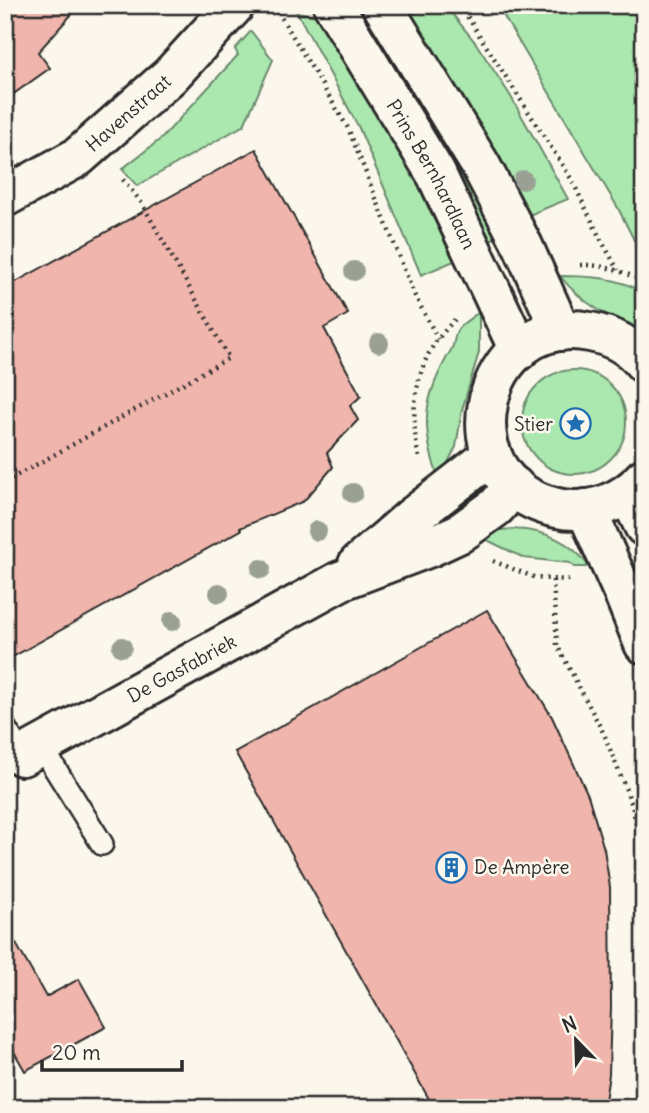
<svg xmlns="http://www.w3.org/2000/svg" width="649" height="1113" viewBox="0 0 649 1113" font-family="Delius,sans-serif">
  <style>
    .green { fill: #abe8af; stroke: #6b8a6d; stroke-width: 2 }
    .building { fill: #f0b6ad; stroke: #2b2b2b; stroke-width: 2 }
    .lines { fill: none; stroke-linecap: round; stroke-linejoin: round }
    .service-casing { stroke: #2b2b2b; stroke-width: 26 }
    .minor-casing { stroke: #2b2b2b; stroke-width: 44 }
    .secondary-casing { stroke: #2b2b2b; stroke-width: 44 }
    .path { stroke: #2b2b2b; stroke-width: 4.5; stroke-dasharray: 2 5; stroke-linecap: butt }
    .service { stroke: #fbf7ec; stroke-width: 21 }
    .minor { stroke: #fbf7ec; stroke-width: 38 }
    .secondary { stroke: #fbf7ec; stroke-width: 38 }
    .tree { fill: #9aa194 }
    .labels { text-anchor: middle; stroke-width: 5; stroke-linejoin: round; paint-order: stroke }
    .street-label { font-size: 19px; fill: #2b2b2b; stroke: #fbf7ec }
    .poi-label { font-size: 19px; fill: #2b2b2b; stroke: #fbf7ec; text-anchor: end }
  </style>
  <rect width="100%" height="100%" fill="#fbf7ec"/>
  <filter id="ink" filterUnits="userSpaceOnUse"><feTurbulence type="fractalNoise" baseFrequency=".0143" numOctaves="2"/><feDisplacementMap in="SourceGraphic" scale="14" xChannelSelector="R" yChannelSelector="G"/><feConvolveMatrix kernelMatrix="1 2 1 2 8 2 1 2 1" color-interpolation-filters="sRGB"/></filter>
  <g filter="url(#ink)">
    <!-- green -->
    <g class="green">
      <path d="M397 5H445L475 42 510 95 568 199 529 215Z"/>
      <path d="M497 5H644V254L639 250 618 208Z"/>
      <path d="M297 12 321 17 340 33 459 259 421 275 359 128Z"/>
      <path d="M251 31 273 60 244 125 137 186 122 169 162 138 238 55 235 49Z"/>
      <path d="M427 123H440L503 234 485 243Z"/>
      <path d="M560 276C589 276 619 277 644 293V332C610 318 583 305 560 276Z"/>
      <path d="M479 312V352L462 410 456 447 442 474H437C420 423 424 396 451 350 455 344 454 335 458 329 462 323 473 317 479 312Z"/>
      <circle cx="574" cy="422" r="52"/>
      <path d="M514 529C544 530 570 541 588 565L586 567H574L570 563 524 558 485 539V536L500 530Z"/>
    </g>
    <!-- building -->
    <g class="building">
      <path d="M5 5H80L38 52 50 68 5 100Z"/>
      <path d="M256 149 348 314 324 328 361 396 350 406 358 420 327 453 333 467 304 501 240 528 241 530 5 661V288Z"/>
      <path d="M487 610 552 717 588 795 604 849 610 887 611 1007 609 1074 604 1108H434L235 752Z"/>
      <path d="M5 924 46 997 79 979 106 1027 25 1071 5 1036Z"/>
    </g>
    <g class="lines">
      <defs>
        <g id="service">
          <path d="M5 728 22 756"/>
          <path d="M41 746 102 844"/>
        </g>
        <g id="minor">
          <path id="s1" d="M5 197 78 157 170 76 235 5"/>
          <path d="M358 564 411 518 492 455"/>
          <path id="s2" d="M22 756 340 581 430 547 460 533 496 507 514 486"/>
        </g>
        <g id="secondary">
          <path id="s3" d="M333 5 436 174 519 350"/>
          <path d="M382 5 481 166 523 246 561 331"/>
          <path d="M644 363C630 345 611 336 590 332 481 310 439 481 557 508 588 515 623 503 644 478"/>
          <path d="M628 493 644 526"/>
          <path d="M586 509 626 599 644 644"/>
        </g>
      </defs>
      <!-- service casing -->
      <use href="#service" class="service-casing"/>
      <!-- minor casing -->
      <use href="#minor" class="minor-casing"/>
      <!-- secondary casing -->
      <use href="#secondary" class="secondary-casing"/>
      <!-- path -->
      <g class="path">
        <path d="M460 5 572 180 599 236 618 270"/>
        <path d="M278 12 348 128 415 296 438 339"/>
        <path d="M580 265C603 264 623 272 644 281"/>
        <path d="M419 457C411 425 413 387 427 357 434 342 446 329 457 317"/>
        <path d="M5 482 229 358 141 202 120 176"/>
        <path d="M493 561 536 578 569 580"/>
        <path d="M553 580 557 645 604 734 632 805 644 863"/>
      </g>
      <!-- service -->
      <use href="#service" class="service"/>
      <!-- minor -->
      <use href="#minor" class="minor"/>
      <!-- secondary -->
      <use href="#secondary" class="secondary"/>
    </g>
    <!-- trees -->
    <g class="tree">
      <circle cx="523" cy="180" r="10"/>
      <circle cx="354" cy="271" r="10"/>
      <circle cx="379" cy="343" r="10"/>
      <circle cx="353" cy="493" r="10"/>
      <circle cx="317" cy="531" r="10"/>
      <circle cx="261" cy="569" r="10"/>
      <circle cx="219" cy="593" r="10"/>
      <circle cx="172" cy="621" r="10"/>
      <circle cx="122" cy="647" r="10"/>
    </g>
  </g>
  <!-- icons -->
  <defs>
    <symbol id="sight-ring" viewBox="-11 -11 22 22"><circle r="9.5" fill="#fbf7ec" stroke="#1f6fb2" stroke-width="1.5"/><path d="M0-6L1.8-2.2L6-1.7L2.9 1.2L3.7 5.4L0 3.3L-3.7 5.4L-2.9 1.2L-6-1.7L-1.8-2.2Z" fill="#1f6fb2"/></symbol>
    <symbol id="building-ring" viewBox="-11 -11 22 22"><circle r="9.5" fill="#fbf7ec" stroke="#1f6fb2" stroke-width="1.5"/><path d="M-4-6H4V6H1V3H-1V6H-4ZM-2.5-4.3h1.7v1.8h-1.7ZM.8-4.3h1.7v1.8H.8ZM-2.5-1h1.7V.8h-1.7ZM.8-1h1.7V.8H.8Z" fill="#1f6fb2"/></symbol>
  </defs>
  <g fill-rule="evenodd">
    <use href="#sight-ring" x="558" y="406" width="35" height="35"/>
    <use href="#building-ring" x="434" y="850" width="35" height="35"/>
  </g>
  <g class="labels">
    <!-- street labels -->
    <g class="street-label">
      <text dy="7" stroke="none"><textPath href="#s1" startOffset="150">Havenstraat</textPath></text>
      <text dy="7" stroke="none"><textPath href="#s3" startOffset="196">Prins Bernhardlaan</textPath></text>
      <text dy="7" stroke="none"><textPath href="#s2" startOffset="182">De Gasfabriek</textPath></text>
    </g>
    <!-- poi labels -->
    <g class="poi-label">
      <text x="553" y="431">Stier</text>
      <text x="474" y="874" text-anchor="start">De Ampère</text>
    </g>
  </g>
  <!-- margin -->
  <rect width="649" height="1113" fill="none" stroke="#fbf7ec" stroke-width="28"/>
  <rect x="14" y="14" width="621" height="1085" fill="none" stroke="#2b2b2b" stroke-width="2.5" filter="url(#ink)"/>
  <!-- north arrow -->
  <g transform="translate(576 1040) rotate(337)" stroke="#fbf7ec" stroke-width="5" paint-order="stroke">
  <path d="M0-5L12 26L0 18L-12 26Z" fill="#2b2b2b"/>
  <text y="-10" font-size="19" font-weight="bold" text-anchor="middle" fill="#2b2b2b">N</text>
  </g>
  <!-- scale -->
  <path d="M42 1060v10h140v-10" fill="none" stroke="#2b2b2b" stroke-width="3.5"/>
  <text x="52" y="1060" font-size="21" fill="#2b2b2b" stroke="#fbf7ec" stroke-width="5" paint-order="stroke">20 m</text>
</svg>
